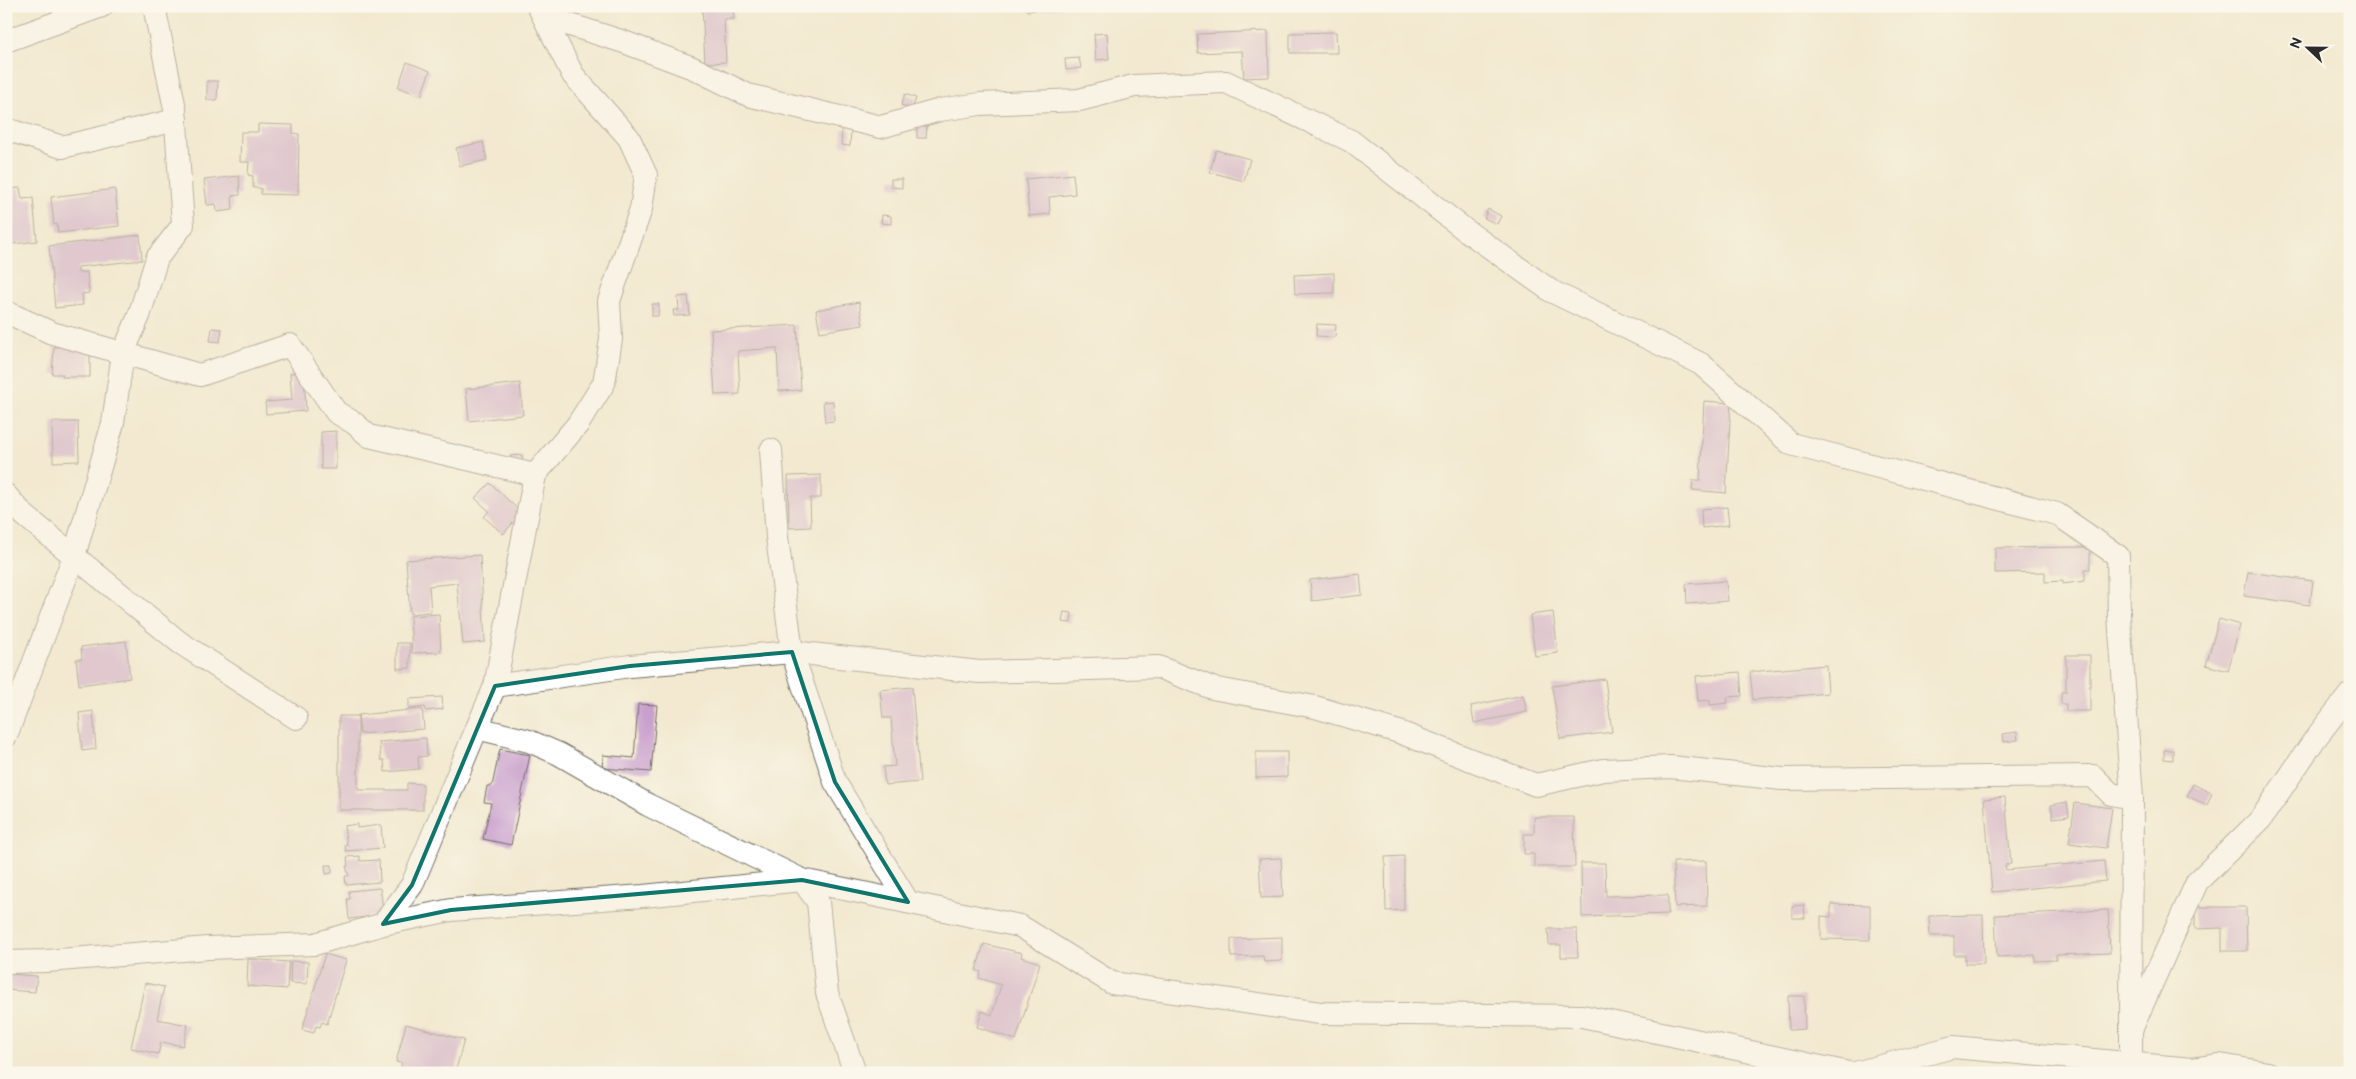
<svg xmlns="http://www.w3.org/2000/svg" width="2356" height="1079" viewBox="0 0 2356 1079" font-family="'Balsamiq Sans',sans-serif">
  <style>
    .building { fill: #c9a0cd }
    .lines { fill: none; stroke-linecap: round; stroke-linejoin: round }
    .minor-casing { stroke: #716e65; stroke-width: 24 }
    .minor { stroke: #fff; stroke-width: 22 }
    .marked { fill: none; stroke: #0f766e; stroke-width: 4; stroke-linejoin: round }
  </style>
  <rect width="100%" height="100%" fill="#fbf7ec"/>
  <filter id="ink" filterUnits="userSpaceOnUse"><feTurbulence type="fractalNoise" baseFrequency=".02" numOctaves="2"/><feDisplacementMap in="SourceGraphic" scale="10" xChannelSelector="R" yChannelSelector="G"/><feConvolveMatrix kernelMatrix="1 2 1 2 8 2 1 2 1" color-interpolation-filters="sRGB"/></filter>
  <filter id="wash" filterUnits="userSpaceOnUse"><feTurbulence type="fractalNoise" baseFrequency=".0096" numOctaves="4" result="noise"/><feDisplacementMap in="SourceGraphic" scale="20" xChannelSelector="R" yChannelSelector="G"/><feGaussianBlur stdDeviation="1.12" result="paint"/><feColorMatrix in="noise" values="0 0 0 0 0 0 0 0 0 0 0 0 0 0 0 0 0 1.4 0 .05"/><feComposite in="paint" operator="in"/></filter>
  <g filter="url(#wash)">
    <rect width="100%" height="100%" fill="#f2e9d0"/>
    <g id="blocks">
      <!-- building -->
      <g class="building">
        <path d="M702 6H733L734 19H724L726 62 705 63Z"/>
        <path d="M1027 6H1062V8L1027 11Z"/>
        <path d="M1268 31 1269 77 1244 78 1242 51 1198 53 1197 34Z"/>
        <path d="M1336 32 1337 53H1290V33Z"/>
        <path d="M1107 33 1109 59 1096 60 1094 34Z"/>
        <path d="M1079 58 1081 68 1066 70 1065 59Z"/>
        <path d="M407 62 430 71 421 96 398 87Z"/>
        <path d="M207 81H218L217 100H207Z"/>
        <path d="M905 94 916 98 912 109 901 105Z"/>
        <path d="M258 124 293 125V133L299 134 298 195 261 194V188H253V176L248 175 249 162H240L241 132H258Z"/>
        <path d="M917 124 927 125 926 138H917Z"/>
        <path d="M842 129 851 130 850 146 841 145Z"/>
        <path d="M483 142 487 160 460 166 456 148Z"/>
        <path d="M1216 150 1250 159 1244 181 1210 172Z"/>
        <path d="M1073 174 1075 194 1049 197 1050 214 1029 216 1026 179Z"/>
        <path d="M239 176 240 195 232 196 233 210 217 212 216 204 207 205 204 180Z"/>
        <path d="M891 179H902V188L891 187Z"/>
        <path d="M20 188 22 199 33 198 37 241 6 245V189Z"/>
        <path d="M115 189 119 226 58 233 57 224 54 225 51 197Z"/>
        <path d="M1488 209 1501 216 1497 224 1484 218Z"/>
        <path d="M882 215 891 216V224L881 223Z"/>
        <path d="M140 235 142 260 78 267V273L87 272 89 293 82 294 83 305 55 308 49 246Z"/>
        <path d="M1334 273V293L1295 294 1294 275Z"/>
        <path d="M688 296 690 315 674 316 673 310H679L678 297Z"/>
        <path d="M859 302 863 325 820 332 816 310Z"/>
        <path d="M652 304H659L658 316H652Z"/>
        <path d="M1317 324 1336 325 1335 337 1316 336Z"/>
        <path d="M797 325 801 390 779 391 777 348 738 351 740 394 715 395 711 330Z"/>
        <path d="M212 328 222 329 220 342 210 341Z"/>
        <path d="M90 346V377H62L63 374H52L54 347Z"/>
        <path d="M304 372 306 411 266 414 265 402 292 400 290 373Z"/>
        <path d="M520 383 523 415 469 421 466 389Z"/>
        <path d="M833 401 834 421 825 422 823 402Z"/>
        <path d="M1704 401 1731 403 1726 493 1692 490 1693 480H1700Z"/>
        <path d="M52 422H78L79 461 53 462Z"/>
        <path d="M336 431V469H321V432Z"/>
        <path d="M522 455 523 462 510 463V456Z"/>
        <path d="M821 475V498H810L811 527 789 528 788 476Z"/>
        <path d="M490 483 522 513 503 534 484 517 489 511 475 498Z"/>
        <path d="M1727 507 1729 525 1702 528 1701 509Z"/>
        <path d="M2090 547V569H2085V581L2063 584V581L2045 582V572L1995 573V548Z"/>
        <path d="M480 555 485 642 463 644 457 583 429 586 431 612 410 614 406 560Z"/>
        <path d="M2248 572 2313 581 2310 605 2244 596Z"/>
        <path d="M1360 574 1362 595 1312 601 1310 580Z"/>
        <path d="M1726 581 1728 601 1687 604 1686 584Z"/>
        <path d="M1064 612 1072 613 1071 623 1062 622Z"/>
        <path d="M1553 612 1558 653 1535 656 1530 615Z"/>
        <path d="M439 614 441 652 412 653 410 616Z"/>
        <path d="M2219 619 2240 625 2228 671 2206 665Z"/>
        <path d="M126 641 130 678 79 685 76 659H82L81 647Z"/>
        <path d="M397 643H410V668L397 669Z"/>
        <path d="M2066 655H2090V711H2066V704H2061V692H2066Z"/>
        <path d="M1826 665 1828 693 1753 700 1750 672Z"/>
        <path d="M1740 672 1742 696 1727 697 1728 703 1710 705V700L1698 701 1696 676Z"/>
        <path d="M1605 679 1612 732 1560 739 1552 686Z"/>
        <path d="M912 687 920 782 885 785 883 767 895 766 891 718H883L880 690Z"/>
        <path d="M1523 695 1527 712 1474 723 1471 706Z"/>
        <path d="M442 697 443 709 426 711 425 707 409 709V699Z"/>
        <path d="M638 704 657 705 651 772 602 768 603 755 634 758Z"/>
        <path d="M422 709 424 729 360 734 358 715Z"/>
        <path d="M93 711 96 749 82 751 79 713Z"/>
        <path d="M339 716H358V790H407V783L423 784V810H339Z"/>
        <path d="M2017 732 2018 740 2004 742 2003 734Z"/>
        <path d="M426 738 427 756 418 757 419 769 385 772 384 760H381L379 742Z"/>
        <path d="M500 749 530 755 511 845 483 839 491 803 484 802 487 786H492Z"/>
        <path d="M2164 750H2173V760L2164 759Z"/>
        <path d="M1256 752H1287V777L1256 778Z"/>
        <path d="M2193 784 2212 793 2207 805 2187 796Z"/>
        <path d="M2005 797 2011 864 2005 865 2006 870 2104 861 2106 881 1992 892 1984 799Z"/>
        <path d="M2067 802 2069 816 2053 818 2051 805Z"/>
        <path d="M2075 803 2112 808 2106 848 2069 843Z"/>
        <path d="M1534 817H1574L1575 867H1534V854H1524V834H1534Z"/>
        <path d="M357 824V828L381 825 383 848 346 851 345 845H347L344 826Z"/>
        <path d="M360 856V861L379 860 380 882 346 885 345 876H349L346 866H348L347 857Z"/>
        <path d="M1404 856V910L1386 911 1385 857Z"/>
        <path d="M1281 858 1283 897 1261 898 1259 859Z"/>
        <path d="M1706 861 1707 906 1675 907 1673 862Z"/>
        <path d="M1581 863H1605L1606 896 1668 895V914L1582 917Z"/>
        <path d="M325 865H332V873L326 874Z"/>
        <path d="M380 888 384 915 349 919 347 899H350L349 891Z"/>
        <path d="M1831 904 1870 905V940L1821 939V916L1831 917Z"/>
        <path d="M1804 905 1805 918H1792V906Z"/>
        <path d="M2195 907H2246L2247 951H2222V928L2195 929Z"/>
        <path d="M2108 910 2110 953 2056 955V960L2035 961V955L1997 957 1995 915Z"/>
        <path d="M1983 915 1984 964H1965V955H1954V936H1930L1929 916Z"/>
        <path d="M1548 929H1577L1578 957H1561V945H1549Z"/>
        <path d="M1282 937V961L1264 962 1263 956 1231 957V939Z"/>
        <path d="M984 944 1022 953 1021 957 1040 963 1016 1040 977 1027 982 1011 992 1015 1001 985 979 978 981 972 976 970Z"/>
        <path d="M325 954 346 960 327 1024 322 1022 320 1027 316 1026 314 1033 302 1030Z"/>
        <path d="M248 959 289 962 287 989 247 986Z"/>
        <path d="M291 961 308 962 307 984 290 983Z"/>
        <path d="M6 974 37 976 35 992 6 990Z"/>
        <path d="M145 983 164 987 157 1019 188 1025 183 1046 161 1042 158 1054 131 1048Z"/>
        <path d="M1788 996H1804L1805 1029 1789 1030Z"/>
        <path d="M406 1024 464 1040 455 1073H399L402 1063 396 1062Z"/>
      </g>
    </g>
  </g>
  <g filter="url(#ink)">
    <use href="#blocks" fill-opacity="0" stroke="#716e65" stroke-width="1"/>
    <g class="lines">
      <defs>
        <g id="minor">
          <path d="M538 6 567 24 624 42 693 68 748 95 881 127 940 110 980 104 1079 100 1134 86 1226 82 1351 141 1464 229 1551 291 1701 364 1791 444 2057 514 2118 556 2119 616 2132 798 2131 1030"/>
          <path d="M6 41 102 6"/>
          <path d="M6 129 62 147 176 120"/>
          <path d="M6 312 52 333 200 375 290 345 336 412 354 423 369 436 535 475 495 686 477 728 529 741 559 754 648 805 802 880 1020 926 1112 983 1320 1013 1582 1016 1849 1073"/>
          <path d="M771 450 777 537 792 652 835 782 908 902"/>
          <path d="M535 475 578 424 604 383 611 339 609 301 641 209 646 175 629 138 573 75 539 8"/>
          <path d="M6 495 24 515 179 642 296 718"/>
          <path d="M495 686 630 666 792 652 980 672 1158 667 1212 688 1315 707 1399 732 1536 785 1603 770 1671 767 1782 779 2093 776 2111 794 2132 798"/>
          <path d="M6 736 74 556 113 423 123 353 139 316 157 258 183 225 175 109 154 6"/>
          <path d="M383 924 451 910 643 896 802 880 818 902 827 993 855 1073"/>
          <path d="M6 962 47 961 208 948 315 944 383 924 412 885 477 728"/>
          <path d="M1855 1073 1953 1047 2192 1069 2220 1065 2268 1073"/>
          <path d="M2127 1073 2131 1062V1030L2197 882 2260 820 2315 739 2350 694"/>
        </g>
      </defs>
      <!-- minor casing -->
      <use href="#minor" class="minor-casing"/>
      <!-- minor -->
      <use href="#minor" class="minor"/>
    </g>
  </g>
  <!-- marked area -->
  <path d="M0 0H2356V1079H0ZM792 652 835 782 908 902 802 880 451 910 383 924 412 885 495 686 630 666Z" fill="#f2e9d0" fill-opacity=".55" fill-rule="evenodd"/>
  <path class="marked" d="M792 652 835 782 908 902 802 880 451 910 383 924 412 885 495 686 630 666Z"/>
  <!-- margin -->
  <rect width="2356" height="1079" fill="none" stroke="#fbf7ec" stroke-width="25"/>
  <!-- north arrow -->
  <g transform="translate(2308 48) rotate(292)" stroke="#fbf7ec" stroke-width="4" paint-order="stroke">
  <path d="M0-4L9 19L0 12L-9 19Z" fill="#2b2b2b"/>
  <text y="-8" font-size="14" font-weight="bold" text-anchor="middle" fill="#2b2b2b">N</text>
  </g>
</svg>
